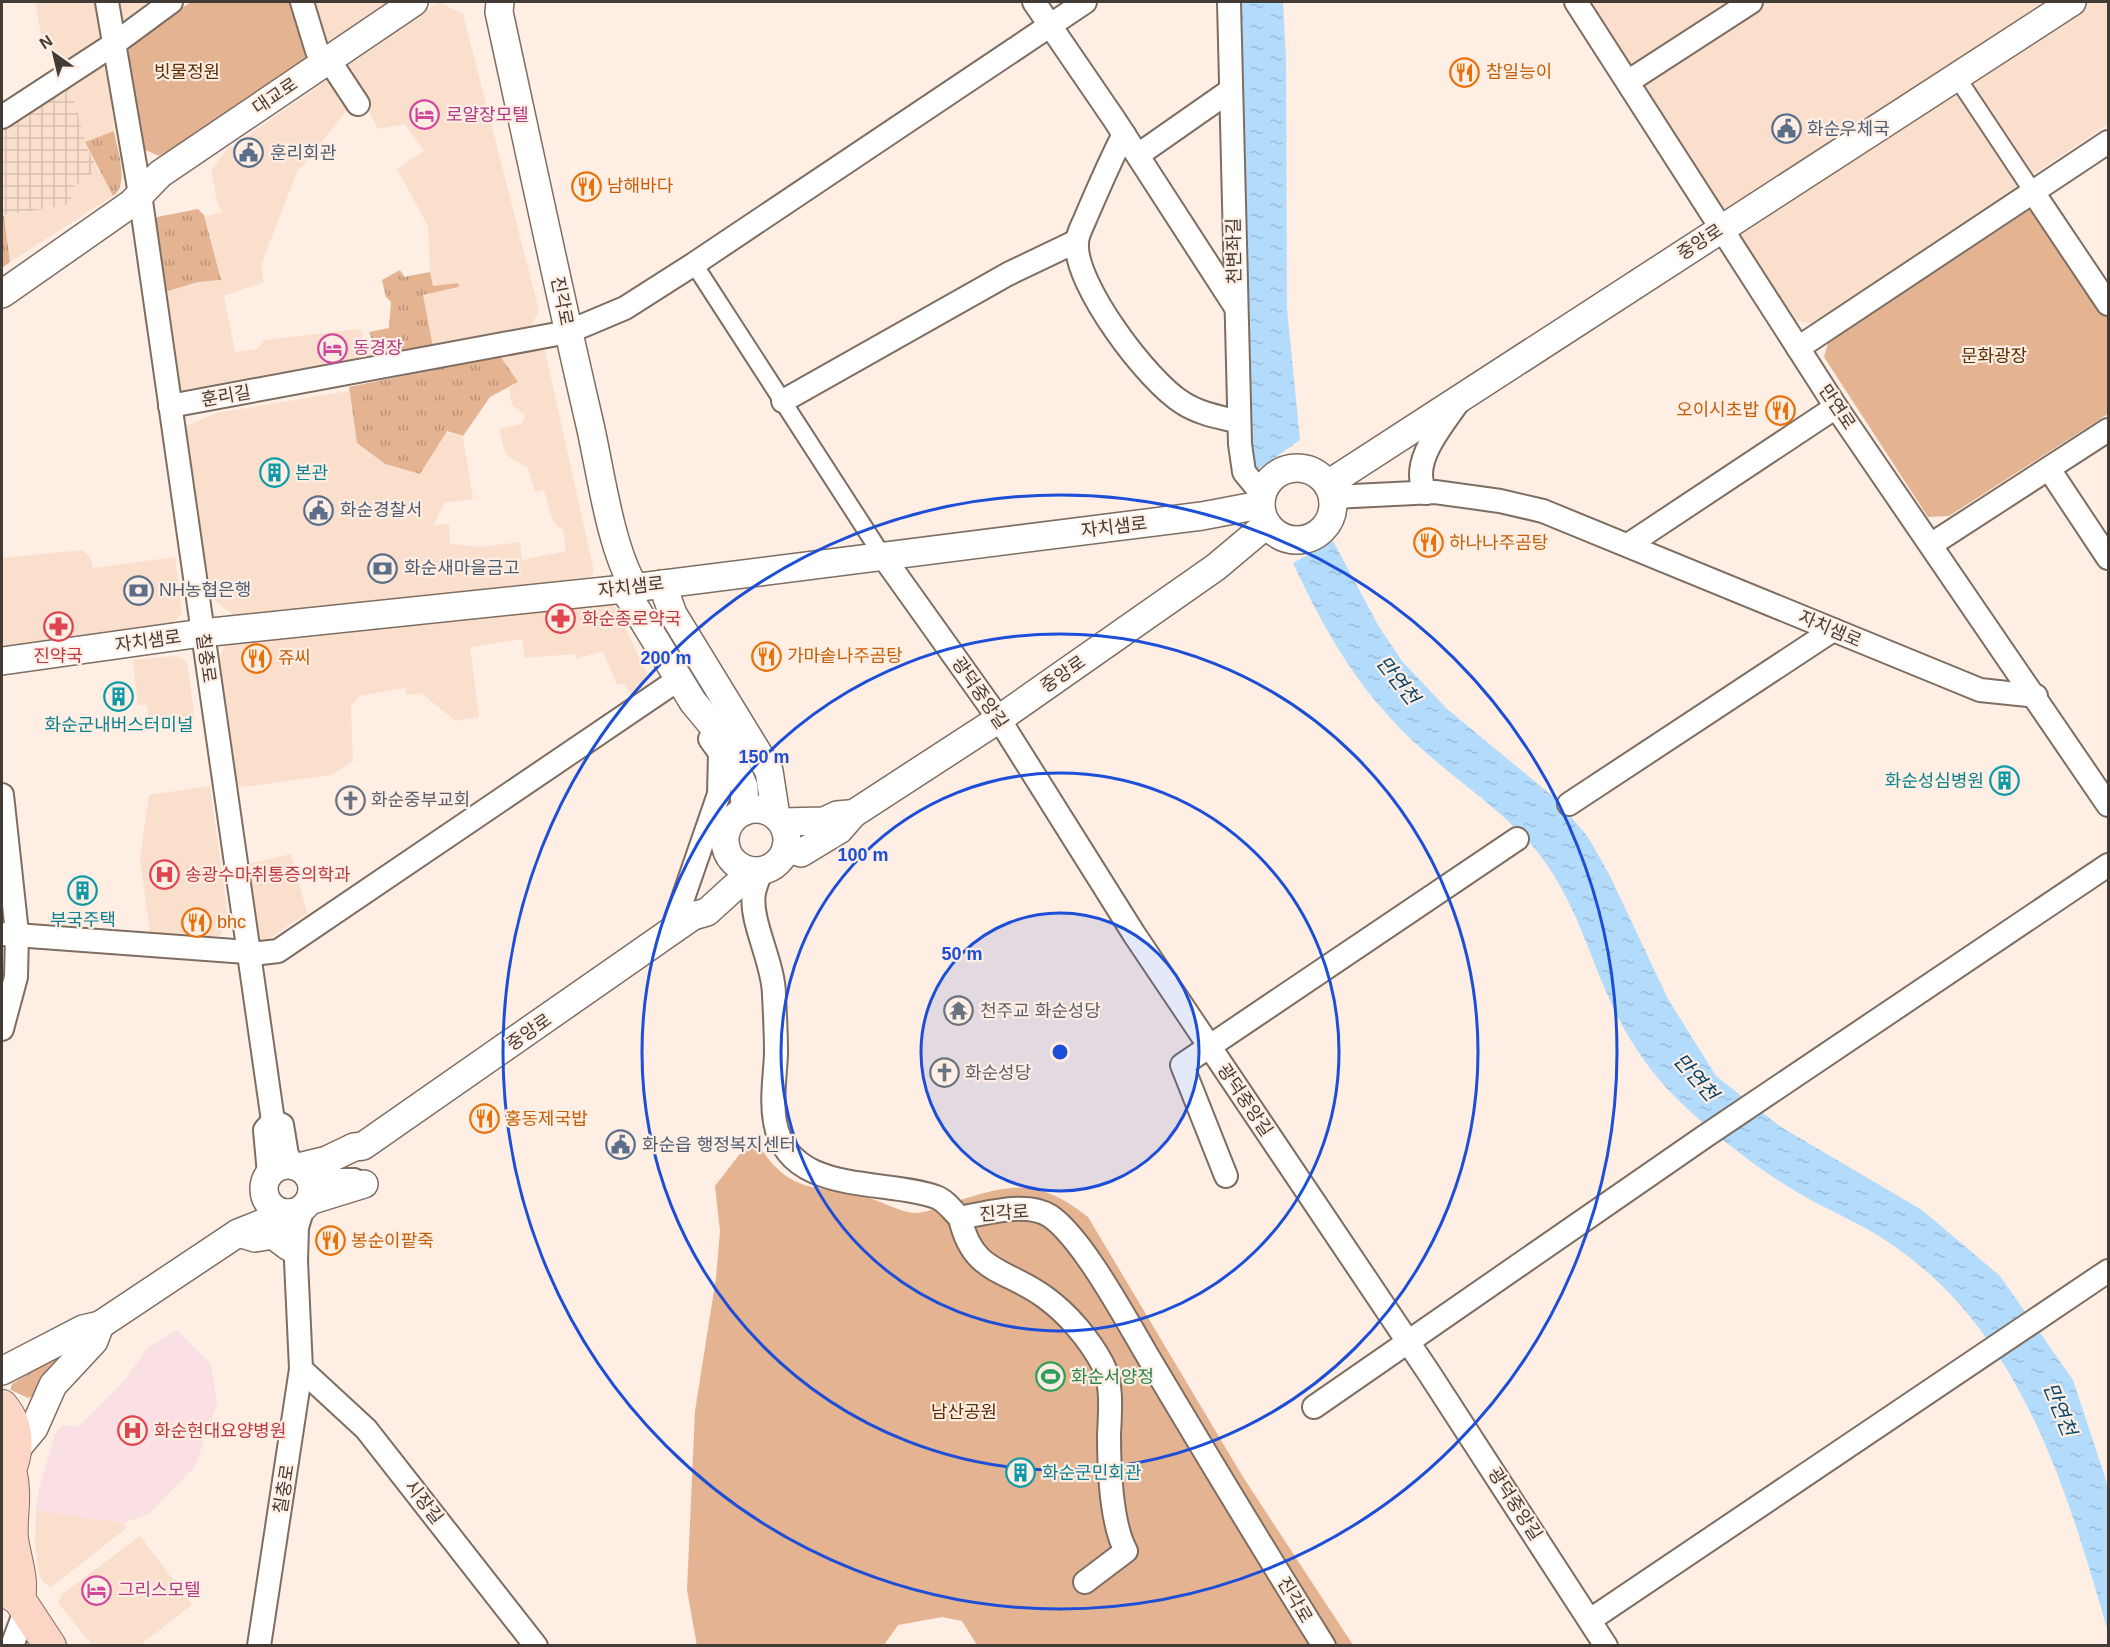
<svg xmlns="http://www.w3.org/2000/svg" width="2110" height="1647" viewBox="0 0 2110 1647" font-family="Helvetica,'Noto Sans KR',sans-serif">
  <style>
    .built { fill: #fadfcd }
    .industrial { fill: url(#industrial-grid) }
    .medical { fill: #fae0e5 }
    .grass { fill: url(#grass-tufts) }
    .green { fill: #e4b392 }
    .water { fill: url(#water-ripples) }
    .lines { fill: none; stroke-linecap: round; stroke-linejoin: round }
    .pedestrian-casing { stroke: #7e6d61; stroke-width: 20 }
    .minor-casing { stroke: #7e6d61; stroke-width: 26 }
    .tertiary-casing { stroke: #7e6d61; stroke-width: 30 }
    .secondary-casing { stroke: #7e6d61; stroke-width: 34 }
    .pedestrian { stroke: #fff; stroke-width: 16 }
    .minor { stroke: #fff; stroke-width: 22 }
    .tertiary { stroke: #fff; stroke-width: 27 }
    .secondary { stroke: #fbd6c4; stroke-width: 32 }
    .ring { fill: none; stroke: #1d4ed8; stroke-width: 3 }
    .labels { text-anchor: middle; stroke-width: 4.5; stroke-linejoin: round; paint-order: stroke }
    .park-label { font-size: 18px; fill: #5d2e01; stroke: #feeee3 }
    .food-label { font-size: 18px; fill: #c56008; stroke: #feeee3; text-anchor: start }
    .street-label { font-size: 18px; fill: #433b36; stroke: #feeee3 }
    .hotel-label { font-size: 18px; fill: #b23c85; stroke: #feeee3; text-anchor: start }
    .service-label { font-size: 18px; fill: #4e5e75; stroke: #feeee3; text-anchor: start }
    .culture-label { font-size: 18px; fill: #0d838f; stroke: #feeee3; text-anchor: start }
    .health-label { font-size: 18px; fill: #be3a42; stroke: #feeee3; text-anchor: start }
    .worship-label { font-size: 18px; fill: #5b616d; stroke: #feeee3; text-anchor: start }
    .leisure-label { font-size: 18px; fill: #27864d; stroke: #feeee3; text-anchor: start }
    .water-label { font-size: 20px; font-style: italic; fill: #07446a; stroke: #feeee3 }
    .centre { fill: #1d4ed8; stroke: #feeee3; stroke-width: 3 }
    .ring-label { font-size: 18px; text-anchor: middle; font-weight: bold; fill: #1d4ed8; stroke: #feeee3; stroke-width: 4.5; stroke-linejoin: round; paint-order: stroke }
  </style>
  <defs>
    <pattern id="industrial-grid" width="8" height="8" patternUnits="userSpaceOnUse" patternTransform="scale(1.5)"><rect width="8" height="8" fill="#fadfcd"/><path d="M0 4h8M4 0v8" fill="none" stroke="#d8c0b1"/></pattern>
    <pattern id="grass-tufts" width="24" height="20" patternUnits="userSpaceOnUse" patternTransform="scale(1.5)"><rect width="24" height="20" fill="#e4b392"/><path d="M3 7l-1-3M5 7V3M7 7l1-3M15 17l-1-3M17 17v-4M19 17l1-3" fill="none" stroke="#ba9378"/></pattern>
    <pattern id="water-ripples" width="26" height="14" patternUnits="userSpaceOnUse" patternTransform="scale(1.5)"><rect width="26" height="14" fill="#b3dbfc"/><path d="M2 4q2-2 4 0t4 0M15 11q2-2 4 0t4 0" fill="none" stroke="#9bbdd9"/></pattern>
  </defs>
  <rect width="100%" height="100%" fill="#feeee3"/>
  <!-- built -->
  <g class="built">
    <path d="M46 2H95L104 35 96 48 63 70 42 37 35 4Z"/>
    <path d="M117 2H145L146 9 124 24 120 21Z"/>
    <path d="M309 2H391L331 44 318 39Z"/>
    <path d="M438 2 463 14 539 311 530 328 433 347 422 295 459 288 458 283 433 286 430 271 428 226 397 169 424 151 405 124 378 129 363 101 349 108 297 172 261 265 264 282 224 296 235 352 258 349 264 340 360 329 373 362 180 394 158 294 198 282 221 280 205 217 222 212 215 196 216 194 211 170 226 151Z"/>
    <path d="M1588 2H2108V124L1812 324 1796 321Z"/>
    <path d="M108 62 114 131 85 142 74 99 68 89Z"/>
    <path d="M98 169 113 196 10 262 4 216 73 204 69 190Z"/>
    <path d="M544 347 594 572 589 577 235 617 213 599 187 456 184 427 217 413 349 391 357 443 385 464 420 474 446 432 463 437 473 499 444 503 434 525 449 524 450 544 480 547 520 542 522 560 566 551 563 530 553 522 544 490 535 492 528 468 509 457 505 452 499 429 521 424 525 416 512 405 509 388 518 382 500 356Z"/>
    <path d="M83 550 90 557 93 568 175 557 182 613 170 626 8 648 2 643V558Z"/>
    <path d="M606 602 616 608 647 674 645 680 630 693 623 683 617 685 603 651 576 659 575 654 525 658 522 639 470 647 479 717 456 721 421 693 407 695 405 688 359 696 351 707 353 761 331 775 235 788 216 665 227 641Z"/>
    <path d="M177 656 187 662 195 720 149 726 147 705H138L133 660Z"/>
    <path d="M210 786 229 924 218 937 150 933 140 858 149 795Z"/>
    <path d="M291 854 307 913 264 942 255 937 243 865Z"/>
    <path d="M36 1510 123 1523 127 1528 51 1587 44 1583 39 1575 35 1546Z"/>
    <path d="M140 1536 192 1605 140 1645H92L58 1603 62 1594Z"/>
  </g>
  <!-- industrial -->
  <path class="industrial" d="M68 89 74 99 86 145 98 169 69 190 73 204 2 216V130Z"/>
  <!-- medical -->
  <path class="medical" d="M177 1330 211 1364 217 1403 195 1466 149 1514 123 1523 36 1510 39 1489 55 1435 62 1425 78 1427 126 1379 147 1348Z"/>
  <!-- grass -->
  <g class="grass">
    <path d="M114 131C117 149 130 185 113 196L85 142Z"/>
    <path d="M198 209 204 215 221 280 198 282 161 293 152 218Z"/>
    <path d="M2 216H4L10 262 2 268Z"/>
    <path d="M400 270 404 277 430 272 433 286 458 283 459 287 423 295 433 347 378 356 369 332 389 328 391 302 386 297 382 280Z"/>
    <path d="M500 356 518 382 490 397 463 436 447 431 420 474 385 464 357 443 349 387Z"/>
    <path d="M53 1358 57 1361 33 1396 28 1398 11 1390 12 1384Z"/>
  </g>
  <!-- green -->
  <g class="green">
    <path d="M191 2H291L307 58 173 148 159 156 143 149 126 55 134 39Z"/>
    <path d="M2020 207 2039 212 2108 318V414L1949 516 1928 517 1824 357 1832 330Z"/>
    <path d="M746 1146 762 1150C792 1195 820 1185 865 1197 879 1200 904 1214 917 1213 930 1212 944 1204 957 1201 1013 1183 1040 1179 1088 1217L1243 1477 1353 1645H977L962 1621 942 1617 898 1625 884 1645 697 1646 687 1590 695 1411 716 1278 720 1231 715 1186Z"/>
  </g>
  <!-- water -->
  <g class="water">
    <path d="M1241 2H1283L1286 58 1287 309 1300 440 1257 470 1253 452 1249 398Z"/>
    <path d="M1333 541 1378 625 1402 661 1446 708 1556 799 1588 837 1609 874 1668 999 1716 1076 1781 1127 1922 1210 2000 1276 2073 1380 2104 1474 2108 1489V1632C2067 1489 2020 1329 1888 1242 1863 1225 1835 1213 1809 1199 1761 1172 1715 1136 1676 1098 1652 1074 1631 1044 1616 1013 1591 962 1579 910 1545 862 1514 818 1463 786 1423 750 1361 695 1327 636 1293 563Z"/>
  </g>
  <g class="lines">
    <defs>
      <g id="pedestrian">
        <path d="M1956 76 2033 192"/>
        <path d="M694 264 882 555"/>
      </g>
      <g id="minor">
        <path d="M107 2 140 194 273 1121"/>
        <path d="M302 2 317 51 329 60 358 104"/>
        <path d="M1034 2 1114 119 1235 306"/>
        <path d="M1229 2 1240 444 1244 472 1262 494"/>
        <path d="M1576 2 1836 407 2108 805"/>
        <path d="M1629 81 1751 2"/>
        <path d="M2 117 114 44 171 2"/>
        <path d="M1124 134C1110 161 1098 189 1086 217 1083 225 1077 234 1077 243 1074 284 1148 382 1183 403 1200 414 1220 417 1239 422"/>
        <path d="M1138 155 1231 90"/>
        <path d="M2033 192 2108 304"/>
        <path d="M1798 348 2108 142"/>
        <path d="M783 401 1008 274 1077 241"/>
        <path d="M170 406 568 332 625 308 694 264 1085 2"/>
        <path d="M2049 469 2108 558"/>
        <path d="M1426 493C1408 463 1443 425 1459 401"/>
        <path d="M1333 497 1435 492 1500 501 1543 511 1980 690 2036 696"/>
        <path d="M1932 544 2108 430"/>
        <path d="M1628 545 1836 407"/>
        <path d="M882 555 999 719 1134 934 1429 1373 1606 1646"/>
        <path d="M2 795 17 933 16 977 2 1029"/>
        <path d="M1569 804 1833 630"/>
        <path d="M761 871C759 878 755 886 754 893 749 920 774 963 774 995 775 1014 776 1034 776 1054 775 1077 771 1099 775 1122 788 1196 884 1178 936 1197 945 1200 953 1211 960 1218 986 1213 1027 1201 1050 1216 1084 1239 1130 1327 1153 1365 1209 1459 1266 1553 1324 1646"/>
        <path d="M671 933 719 794 720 753 710 739"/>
        <path d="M2 934 261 953 278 951 679 679"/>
        <path d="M273 1121 282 1125 287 1155 294 1165"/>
        <path d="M269 1174 265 1130 273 1121"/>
        <path d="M1226 1176 1182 1065 1517 839"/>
        <path d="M326 1180H354L362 1184"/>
        <path d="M960 1218C973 1275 1006 1268 1046 1298 1068 1314 1089 1339 1102 1363 1113 1383 1110 1412 1109 1435 1109 1466 1111 1524 1126 1551L1085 1582"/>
        <path d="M301 1369 366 1429 536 1646"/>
        <path d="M1314 1407 1704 1137 2108 865"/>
        <path d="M1590 1620 2108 1271"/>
        <path d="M12 1646 25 1611"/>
        <path d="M259 1646 301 1369 296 1261 297 1227 303 1208"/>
      </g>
      <g id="tertiary">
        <path d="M500 2 499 12C529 150 558 288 590 425 601 474 610 545 634 587"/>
        <path d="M2 294 132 203 160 174 414 2"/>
        <circle cx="1297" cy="504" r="36"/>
        <path d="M1328 484 2072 2"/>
        <path d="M662 584 673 614 769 771 776 816"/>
        <path d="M624 589 693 702 723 738 744 787 745 811"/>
        <path d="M2 661 202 633 624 589 1202 516 1260 505"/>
        <circle cx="756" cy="840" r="31"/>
        <path d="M782 822 824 821 837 815 849 814"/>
        <path d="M786 848 801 853 839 830 853 814 999 719 1216 567 1266 525"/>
        <circle cx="288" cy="1189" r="24"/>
        <path d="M298 1167 327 1160 354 1147 363 1146 693 916 707 912 752 871"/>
        <path d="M309 1201 364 1184"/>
        <path d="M245 1235 255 1238 273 1235 289 1247"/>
        <path d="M2 1371 83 1329 100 1325 238 1233 288 1213"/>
        <path d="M15 1451 34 1428 53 1385 94 1341 100 1325"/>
      </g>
      <g id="secondary">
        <path d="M2 1406C21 1428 19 1460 2 1482"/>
        <path d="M10 1470C17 1497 10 1515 12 1539 15 1560 23 1578 19 1599"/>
        <path d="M2 1589 19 1599 50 1646"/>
      </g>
    </defs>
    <!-- pedestrian casing -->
    <use href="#pedestrian" class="pedestrian-casing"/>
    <!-- minor casing -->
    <use href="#minor" class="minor-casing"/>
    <!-- tertiary casing -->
    <use href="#tertiary" class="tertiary-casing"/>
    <!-- secondary casing -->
    <use href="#secondary" class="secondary-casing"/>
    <!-- pedestrian -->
    <use href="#pedestrian" class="pedestrian"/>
    <!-- minor -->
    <use href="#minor" class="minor"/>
    <!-- tertiary -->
    <use href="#tertiary" class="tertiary"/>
    <!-- secondary -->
    <use href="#secondary" class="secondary"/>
  </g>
  <!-- distance rings -->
  <circle cx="1060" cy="1052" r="139" fill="#1d4ed8" fill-opacity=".12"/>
  <g class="ring">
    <circle cx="1060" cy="1052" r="139"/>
    <circle cx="1060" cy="1052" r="279"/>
    <circle cx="1060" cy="1052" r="418"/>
    <circle cx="1060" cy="1052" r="557"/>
  </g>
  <!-- icons -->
  <defs>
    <symbol id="restaurant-ring" viewBox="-11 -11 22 22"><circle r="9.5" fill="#feeee3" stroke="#e8710a" stroke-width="1.5"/><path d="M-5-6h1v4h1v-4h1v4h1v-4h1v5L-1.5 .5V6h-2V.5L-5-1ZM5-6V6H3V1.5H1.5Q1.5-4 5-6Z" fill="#e8710a"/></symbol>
    <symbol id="hotel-ring" viewBox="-11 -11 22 22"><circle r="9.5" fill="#feeee3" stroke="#d1479c" stroke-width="1.5"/><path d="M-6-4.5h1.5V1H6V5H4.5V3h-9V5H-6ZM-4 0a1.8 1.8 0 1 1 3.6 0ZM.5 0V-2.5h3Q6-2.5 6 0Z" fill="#d1479c"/></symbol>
    <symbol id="civic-ring" viewBox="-11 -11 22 22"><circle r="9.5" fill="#feeee3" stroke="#5c6f8a" stroke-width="1.5"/><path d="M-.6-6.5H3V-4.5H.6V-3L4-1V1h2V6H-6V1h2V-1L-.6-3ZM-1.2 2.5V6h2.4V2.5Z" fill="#5c6f8a"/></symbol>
    <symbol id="building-ring" viewBox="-11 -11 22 22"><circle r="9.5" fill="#feeee3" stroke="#0f9aa8" stroke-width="1.5"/><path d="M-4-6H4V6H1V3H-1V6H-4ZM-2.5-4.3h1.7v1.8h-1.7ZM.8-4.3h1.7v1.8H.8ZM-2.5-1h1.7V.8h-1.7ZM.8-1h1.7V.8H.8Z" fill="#0f9aa8"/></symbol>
    <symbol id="bank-ring" viewBox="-11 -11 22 22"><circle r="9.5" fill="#feeee3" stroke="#5c6f8a" stroke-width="1.5"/><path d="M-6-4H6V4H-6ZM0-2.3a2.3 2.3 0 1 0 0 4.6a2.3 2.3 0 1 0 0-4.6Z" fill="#5c6f8a"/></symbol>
    <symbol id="pharmacy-ring" viewBox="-11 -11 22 22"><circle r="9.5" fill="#feeee3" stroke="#e0444e" stroke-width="1.5"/><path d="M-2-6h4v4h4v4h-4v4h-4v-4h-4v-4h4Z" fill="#e0444e"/></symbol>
    <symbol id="church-ring" viewBox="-11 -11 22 22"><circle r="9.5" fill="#feeee3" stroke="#6b7280" stroke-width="1.5"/><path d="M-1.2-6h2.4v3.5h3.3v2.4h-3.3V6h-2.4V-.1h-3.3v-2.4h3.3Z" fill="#6b7280"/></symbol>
    <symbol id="hospital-ring" viewBox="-11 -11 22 22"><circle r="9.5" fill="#feeee3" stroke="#e0444e" stroke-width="1.5"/><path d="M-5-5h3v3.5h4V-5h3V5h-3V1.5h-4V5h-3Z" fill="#e0444e"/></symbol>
    <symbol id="temple-ring" viewBox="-11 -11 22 22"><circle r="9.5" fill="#feeee3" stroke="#6b7280" stroke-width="1.5"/><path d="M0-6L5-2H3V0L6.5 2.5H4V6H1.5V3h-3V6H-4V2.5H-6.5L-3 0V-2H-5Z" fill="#6b7280"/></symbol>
    <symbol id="stadium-ring" viewBox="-11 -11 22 22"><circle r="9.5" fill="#feeee3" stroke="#2e9e5b" stroke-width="1.5"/><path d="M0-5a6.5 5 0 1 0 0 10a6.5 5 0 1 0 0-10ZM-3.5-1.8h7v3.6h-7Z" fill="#2e9e5b"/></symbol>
  </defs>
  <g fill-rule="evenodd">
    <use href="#restaurant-ring" x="1448" y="56" width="33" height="33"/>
    <use href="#hotel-ring" x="408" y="98" width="33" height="33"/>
    <use href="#civic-ring" x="1770" y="112" width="33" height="33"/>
    <use href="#civic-ring" x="232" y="136" width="33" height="33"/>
    <use href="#restaurant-ring" x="570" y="170" width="33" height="33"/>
    <use href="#hotel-ring" x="316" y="332" width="33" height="33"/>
    <use href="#restaurant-ring" x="1764" y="394" width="33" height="33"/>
    <use href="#building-ring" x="258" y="456" width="33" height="33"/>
    <use href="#civic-ring" x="302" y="494" width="33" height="33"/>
    <use href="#restaurant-ring" x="1412" y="526" width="33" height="33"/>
    <use href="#bank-ring" x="366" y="552" width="33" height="33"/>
    <use href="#bank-ring" x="122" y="574" width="33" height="33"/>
    <use href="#pharmacy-ring" x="544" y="602" width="33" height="33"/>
    <use href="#pharmacy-ring" x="42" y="610" width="33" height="33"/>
    <use href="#restaurant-ring" x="750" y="640" width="33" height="33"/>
    <use href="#restaurant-ring" x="240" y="642" width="33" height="33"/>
    <use href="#building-ring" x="102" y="680" width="33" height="33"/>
    <use href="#building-ring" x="1988" y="764" width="33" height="33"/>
    <use href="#church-ring" x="334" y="784" width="33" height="33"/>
    <use href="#hospital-ring" x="148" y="858" width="33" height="33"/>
    <use href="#building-ring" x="66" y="874" width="33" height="33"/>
    <use href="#restaurant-ring" x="180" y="906" width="33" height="33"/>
    <use href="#temple-ring" x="942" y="994" width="33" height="33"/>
    <use href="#church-ring" x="928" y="1056" width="33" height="33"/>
    <use href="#restaurant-ring" x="468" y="1102" width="33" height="33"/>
    <use href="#civic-ring" x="604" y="1128" width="33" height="33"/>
    <use href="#restaurant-ring" x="314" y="1224" width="33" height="33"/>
    <use href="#stadium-ring" x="1034" y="1360" width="33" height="33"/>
    <use href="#hospital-ring" x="116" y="1414" width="33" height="33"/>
    <use href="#building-ring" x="1004" y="1456" width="33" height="33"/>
    <use href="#hotel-ring" x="80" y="1574" width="33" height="33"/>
  </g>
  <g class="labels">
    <!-- park labels -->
    <g class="park-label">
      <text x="187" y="78">빗물정원</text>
      <text x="1994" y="362">문화광장</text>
      <text x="964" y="1418">남산공원</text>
    </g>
    <!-- food labels -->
    <g class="food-label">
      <text x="1486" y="78">참일능이</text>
      <text x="607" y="192">남해바다</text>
      <text x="1759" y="416" text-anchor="end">오이시초밥</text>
      <text x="1449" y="549">하나나주곰탕</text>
      <text x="787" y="662">가마솥나주곰탕</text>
      <text x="278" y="664">쥬씨</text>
      <text x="217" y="928">bhc</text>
      <text x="505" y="1125">홍동제국밥</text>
      <text x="351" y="1247">봉순이팥죽</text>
    </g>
    <!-- street labels -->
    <g class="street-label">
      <text transform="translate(275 96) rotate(-34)" y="6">대교로</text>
      <text transform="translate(1700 242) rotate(-33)" y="6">중앙로</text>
      <text transform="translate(1234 251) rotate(-91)" y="6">천변좌길</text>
      <text transform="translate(562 301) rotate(79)" y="6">진각로</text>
      <text transform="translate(226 396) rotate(-10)" y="6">훈리길</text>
      <text transform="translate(1837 407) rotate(56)" y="6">만연로</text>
      <text transform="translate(1114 527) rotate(-7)" y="6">자치샘로</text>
      <text transform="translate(631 587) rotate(-7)" y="6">자치샘로</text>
      <text transform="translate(1830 629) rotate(23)" y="6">자치샘로</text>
      <text transform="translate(148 641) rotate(-8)" y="6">자치샘로</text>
      <text transform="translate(206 658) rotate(82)" y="6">칠충로</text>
      <text transform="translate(1063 674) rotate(-35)" y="6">중앙로</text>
      <text transform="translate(980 693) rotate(55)" y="6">광덕중앙길</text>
      <text transform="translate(529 1032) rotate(-35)" y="6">중앙로</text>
      <text transform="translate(1245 1100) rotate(56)" y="6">광덕중앙길</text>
      <text transform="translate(1004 1213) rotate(-4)" y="6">진각로</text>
      <text transform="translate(284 1489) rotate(-81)" y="6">칠충로</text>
      <text transform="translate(424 1502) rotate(52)" y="6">시장길</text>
      <text transform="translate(1515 1504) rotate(57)" y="6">광덕중앙길</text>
      <text transform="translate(1295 1600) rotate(59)" y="6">진각로</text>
    </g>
    <!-- hotel labels -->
    <g class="hotel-label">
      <text x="446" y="121">로얄장모텔</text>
      <text x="353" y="354">동경장</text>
      <text x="118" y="1596">그리스모텔</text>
    </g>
    <!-- service labels -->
    <g class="service-label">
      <text x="1807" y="135">화순우체국</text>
      <text x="270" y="159">훈리회관</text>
      <text x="340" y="516">화순경찰서</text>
      <text x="404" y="574">화순새마을금고</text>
      <text x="159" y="596">NH농협은행</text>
      <text x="642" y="1151">화순읍 행정복지센터</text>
    </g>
    <!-- culture labels -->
    <g class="culture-label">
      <text x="295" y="479">본관</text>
      <text x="119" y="731" text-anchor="middle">화순군내버스터미널</text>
      <text x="1984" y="787" text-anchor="end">화순성심병원</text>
      <text x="83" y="926" text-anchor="middle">부국주택</text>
      <text x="1042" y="1479">화순군민회관</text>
    </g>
    <!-- health labels -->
    <g class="health-label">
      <text x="582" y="625">화순종로약국</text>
      <text x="58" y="662" text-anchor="middle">진약국</text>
      <text x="185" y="881">송광수마취통증의학과</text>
      <text x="154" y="1437">화순현대요양병원</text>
    </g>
    <!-- worship labels -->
    <g class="worship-label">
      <text x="371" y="806">화순중부교회</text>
      <text x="980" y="1017">천주교 화순성당</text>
      <text x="965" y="1079">화순성당</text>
    </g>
    <!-- leisure labels -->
    <g class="leisure-label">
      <text x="1071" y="1383">화순서양정</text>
    </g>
    <!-- water labels -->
    <g class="water-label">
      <text transform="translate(1398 680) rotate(52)" y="7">만연천</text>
      <text transform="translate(1696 1077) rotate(49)" y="7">만연천</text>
      <text transform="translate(2060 1409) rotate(68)" y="7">만연천</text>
    </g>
  </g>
  <circle cx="1060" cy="1052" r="9" class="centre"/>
  <g class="ring-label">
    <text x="666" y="664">200 m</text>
    <text x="764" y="763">150 m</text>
    <text x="863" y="861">100 m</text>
    <text x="962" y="960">50 m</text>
  </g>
  <!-- border -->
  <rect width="2110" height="1647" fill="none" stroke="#433b36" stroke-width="6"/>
  <!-- north arrow -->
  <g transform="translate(54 54) rotate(326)" stroke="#feeee3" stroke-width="4.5" paint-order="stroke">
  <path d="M0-4.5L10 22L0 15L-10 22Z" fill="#433b36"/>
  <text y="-9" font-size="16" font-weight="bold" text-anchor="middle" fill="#433b36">N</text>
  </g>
</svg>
